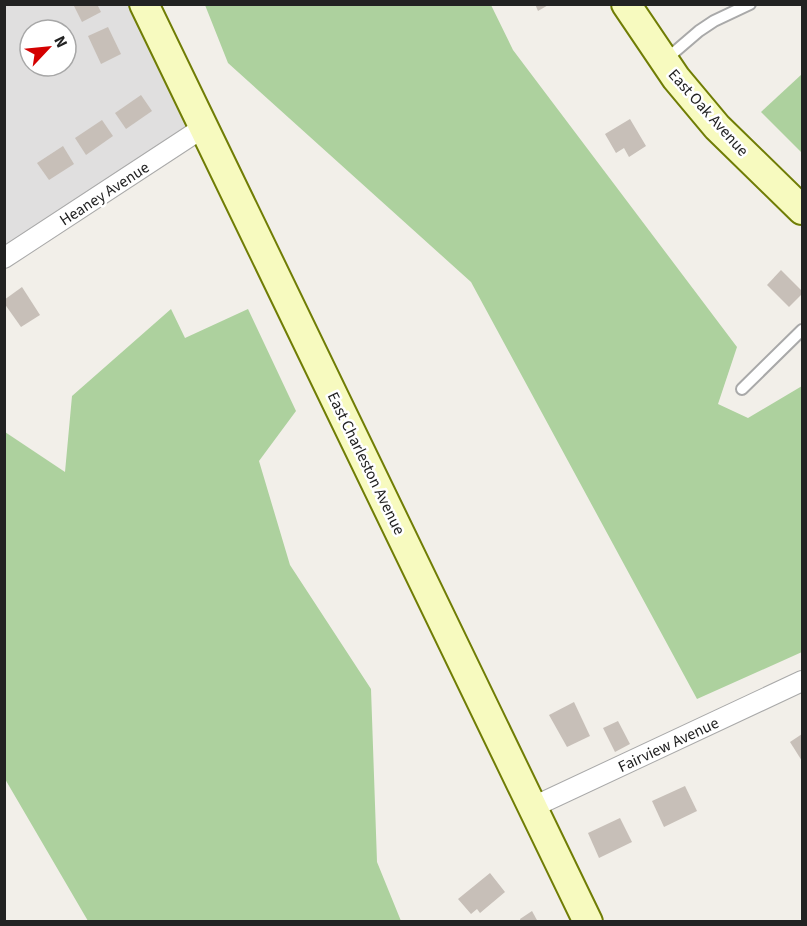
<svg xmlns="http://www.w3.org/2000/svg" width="807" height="926" viewBox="0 0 807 926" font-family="'Source Sans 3',sans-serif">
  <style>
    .residential { fill: #e0dfdf; fill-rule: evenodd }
    .forest { fill: #add19e }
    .building { fill: #c7bfb8 }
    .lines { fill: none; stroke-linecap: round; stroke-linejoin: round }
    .lane-casing { stroke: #a9a9a9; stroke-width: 14 }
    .street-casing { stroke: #a9a9a9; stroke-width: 22 }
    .secondary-casing { stroke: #707d05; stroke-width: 32 }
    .lane { stroke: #fff; stroke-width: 10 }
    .street { stroke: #fff; stroke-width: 20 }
    .secondary { stroke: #f7fabf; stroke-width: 28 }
    .labels { text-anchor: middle; stroke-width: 5; stroke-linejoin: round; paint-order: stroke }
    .street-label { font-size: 16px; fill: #222; stroke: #fff }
  </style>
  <rect width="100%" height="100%" fill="#f2efe9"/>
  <!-- residential -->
  <path class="residential" d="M5 5H145L204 127 5 258ZM30 30H66V66H30Z"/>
  <!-- forest -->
  <g class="forest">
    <path d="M205 5H491L513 50 737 347 718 404 748 418 802 386V652L697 699 471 282 228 63Z"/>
    <path d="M802 74V153L761 112Z"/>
    <path d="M171 309 185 338 248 309 296 411 259 461 290 565 371 689 377 862 401 921H88L5 779V432L65 472 72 396Z"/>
  </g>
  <!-- building -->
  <g class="building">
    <path d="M73 4H97L101 12 82 22Z"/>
    <path d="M535 4H550L538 11Z"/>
    <path d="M108 27 121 54 101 64 88 36Z"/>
    <path d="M141 95 152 111 126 129 115 113Z"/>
    <path d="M630 119 646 146 629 157 624 148 616 153 605 134Z"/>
    <path d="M102 120 113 136 86 155 75 138Z"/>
    <path d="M63 146 74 164 49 180 37 163Z"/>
    <path d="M781 270 802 291V294L789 307 767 285Z"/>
    <path d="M22 287 40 315 21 327 4 303V300Z"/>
    <path d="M574 702 590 736 567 747 549 715Z"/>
    <path d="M618 721 630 744 615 752 603 728Z"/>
    <path d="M802 734V761L790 742Z"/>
    <path d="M685 786 697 811 664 827 652 801Z"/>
    <path d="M620 818 632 842 599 858 588 833Z"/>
    <path d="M490 873 505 892 480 913 477 909 471 914 458 899Z"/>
    <path d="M532 911 538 922H521L520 919Z"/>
  </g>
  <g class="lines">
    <defs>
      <g id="lane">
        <path d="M664 61 699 31 714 21 750 4"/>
        <path d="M742 389 802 330"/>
      </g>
      <g id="street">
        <path d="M4 258 204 127"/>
        <path d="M533 807 802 681"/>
      </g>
      <g id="secondary">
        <path d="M144 4 588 922"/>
        <path d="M626 4 676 78 717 127 802 210"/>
      </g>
    </defs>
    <!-- lane casing -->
    <use href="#lane" class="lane-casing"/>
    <!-- street casing -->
    <use href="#street" class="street-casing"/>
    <!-- secondary casing -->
    <use href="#secondary" class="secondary-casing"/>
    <!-- lane -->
    <use href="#lane" class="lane"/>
    <!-- street -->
    <use href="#street" class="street"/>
    <!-- secondary -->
    <use href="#secondary" class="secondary"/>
  </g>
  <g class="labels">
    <!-- street labels -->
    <g class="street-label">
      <text transform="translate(709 112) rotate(48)" y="6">East Oak Avenue</text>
      <text transform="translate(104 193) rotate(-33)" y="6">Heaney Avenue</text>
      <text transform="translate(367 463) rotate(64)" y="6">East Charleston Avenue</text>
      <text transform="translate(668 744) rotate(-25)" y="6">Fairview Avenue</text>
    </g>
  </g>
  <!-- border -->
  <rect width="807" height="926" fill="none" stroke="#222222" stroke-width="12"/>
  <!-- north arrow -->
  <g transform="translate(48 48) rotate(64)"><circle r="28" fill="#ffffff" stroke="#a7a7a7" stroke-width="1.5"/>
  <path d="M0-4.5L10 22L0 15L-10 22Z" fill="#d40000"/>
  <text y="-9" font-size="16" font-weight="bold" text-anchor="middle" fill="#222222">N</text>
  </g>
</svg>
